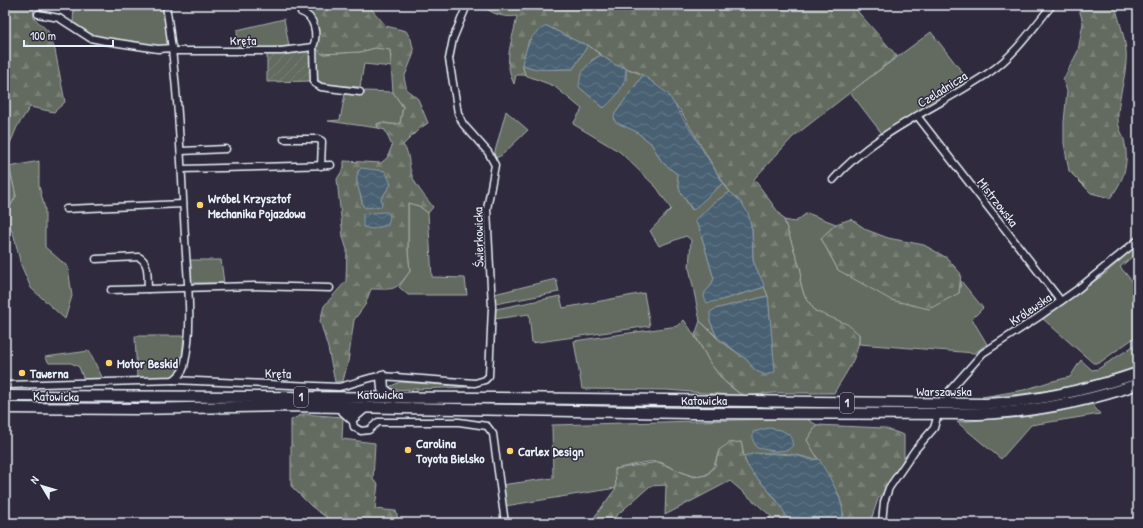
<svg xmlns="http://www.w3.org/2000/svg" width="1143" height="528" viewBox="0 0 1143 528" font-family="'Patrick Hand',sans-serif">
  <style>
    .grass { fill: #636b5f; stroke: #a6aeac }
    .forest { fill: url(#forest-firs); stroke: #a6aeac; fill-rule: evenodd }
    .garden { fill: url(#garden-furrows); stroke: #a6aeac }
    .water { fill: url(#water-waves); stroke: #889ba8 }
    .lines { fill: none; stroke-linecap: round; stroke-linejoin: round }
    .street-casing { stroke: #e8f1f8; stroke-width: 9 }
    .primary-casing { stroke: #e8f1f8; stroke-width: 13 }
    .street { stroke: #2f2a3d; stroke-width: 6 }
    .primary { stroke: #2f2a3d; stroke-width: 10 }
    .poi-dot { fill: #ffd166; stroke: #2f2a3d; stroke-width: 1.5 }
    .labels { text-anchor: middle; stroke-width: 3; stroke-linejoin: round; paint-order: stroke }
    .shield { fill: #2f2a3d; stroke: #b0b5c0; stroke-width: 1 }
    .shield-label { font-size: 12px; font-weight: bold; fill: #e8f1f8 }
    .street-label { font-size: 13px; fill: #e8f1f8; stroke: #2f2a3d }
    .poi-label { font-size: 13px; font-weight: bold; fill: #e8f1f8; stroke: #2f2a3d; text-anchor: start }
  </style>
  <defs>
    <pattern id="forest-firs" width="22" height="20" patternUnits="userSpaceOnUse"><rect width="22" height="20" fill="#636b5f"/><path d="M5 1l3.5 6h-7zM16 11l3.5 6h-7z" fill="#798177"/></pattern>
    <pattern id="garden-furrows" width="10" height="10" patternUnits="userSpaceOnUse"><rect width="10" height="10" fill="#636b5f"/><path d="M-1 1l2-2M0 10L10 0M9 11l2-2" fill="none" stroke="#798177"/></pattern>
    <pattern id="water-waves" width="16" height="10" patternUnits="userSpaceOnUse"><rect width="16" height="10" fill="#486172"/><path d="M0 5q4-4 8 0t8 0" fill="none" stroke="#627887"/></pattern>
  </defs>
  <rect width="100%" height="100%" fill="#2f2a3d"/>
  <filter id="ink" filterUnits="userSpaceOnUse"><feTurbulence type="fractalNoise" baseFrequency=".025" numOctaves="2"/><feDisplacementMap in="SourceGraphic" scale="8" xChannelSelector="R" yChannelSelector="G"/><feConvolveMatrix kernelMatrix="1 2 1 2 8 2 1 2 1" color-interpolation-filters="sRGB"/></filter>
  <g filter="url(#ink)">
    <!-- grass -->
    <g class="grass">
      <path d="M74 5H162L169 45 157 46 105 38 93 35 73 23Z"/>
      <path d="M284 19 289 46 268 48H238L237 30Z"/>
      <path d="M931 32 969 81 883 135 850 92Z"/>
      <path d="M588 45 601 55 592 60 579 87 604 108 626 81V68L643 75 614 115 651 143 662 162 677 174 680 191 692 210 723 183 730 192 712 204 695 221 699 227 714 279 710 287 707 302 721 300 765 287 768 296 715 309 710 321 717 337 700 321 689 267 691 240 686 236 659 246 650 231 671 209 657 188 620 152 573 124 582 109 554 86 525 75 522 64C539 73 555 68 573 69Z"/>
      <path d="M316 48 322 54 360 52 375 48 390 49 392 67 364 64 360 87 321 84 317 78Z"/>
      <path d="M365 91 393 92 403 107 400 123C391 127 384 120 377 124L378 128 328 121 340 120 345 94 364 95Z"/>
      <path d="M506 111 528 130 502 155 496 158 494 155Z"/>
      <path d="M39 161V186L45 209V247L68 267 72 296 65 319 31 288 21 265 14 236 5 216 16 196 9 167Z"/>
      <path d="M408 202 419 206 428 213 432 277 465 278 467 295H408L399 287 410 271 408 251Z"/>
      <path d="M807 213 836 224 821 238 838 270 959 293 961 281 983 308 972 319 987 344 975 353 859 344V334L815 311 804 295 800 281 801 271 784 220 795 222Z"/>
      <path d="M1138 244V252L1120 267 1138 288V335L1099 363H1093L1042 318 1106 273Z"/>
      <path d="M190 260H221L224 283H191Z"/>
      <path d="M556 279 559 292 495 304 494 294Z"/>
      <path d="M644 293 650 326 532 343 529 314 495 319 496 309 560 296 563 308Z"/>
      <path d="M684 320C698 339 708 362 723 380 729 386 736 391 743 396L667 390 582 389 574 341 678 326Z"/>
      <path d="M135 336H184L181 366 172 378H137Z"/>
      <path d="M1138 343V366C1083 386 1041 394 982 397L1024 390 1049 382 1070 377 1081 360 1092 370 1098 369Z"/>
      <path d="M89 351 103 379 84 380 79 367 71 363H49L45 357Z"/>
      <path d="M400 382 471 387 389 390V387Z"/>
      <path d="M1092 404 1100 414 1031 425 1001 459 957 422 1032 416Z"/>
      <path d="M805 418 817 425 807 440 819 459C810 460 804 456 795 455 778 452 760 452 744 456L741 442 719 450C710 485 698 479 670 467 666 465 662 462 658 462 647 460 627 467 615 469L616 488 505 506 501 485 553 478 552 425Z"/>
    </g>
    <!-- forest -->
    <g class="forest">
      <path d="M5 5H33L34 18 48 31 55 50 65 102 54 112 30 107 17 127 6 153 16 196 5 215Z"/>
      <path d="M302 5H368L386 26 406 31 411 39 414 53 404 78 407 90 418 99 428 123 419 129 403 145C410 153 408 163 411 172 414 185 425 196 433 207L428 213 419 206 408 203V251L410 271C395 292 395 289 371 289L365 305 354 320 348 362 343 381 335 382 328 348 320 321 324 306 346 281 347 250 343 237 337 179 344 168V161L381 163 387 158 392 146 385 130 378 128 377 124C384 121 392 127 400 123L403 107 393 92 390 50 375 48 360 52 322 54 316 48 317 35 305 16ZM358 171 391 184 381 199 382 203 363 206 357 182Z"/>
      <path d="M482 5H852L897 56 793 137 754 179 784 220 801 271 800 281 804 295 815 311 847 324 859 334C860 355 845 374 834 393H774L743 396 724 381 710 363 695 335 700 321 719 340 746 359 756 371 773 355 768 296 753 261 752 230 741 202 730 192 719 176 680 110 654 83 638 72 615 65 588 45 578 42 547 26 529 40 522 64 525 75H516L514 84C502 58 513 41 517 16 503 18 492 14 482 5Z"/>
      <path d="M1078 5H1115C1119 22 1128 44 1126 62 1125 82 1117 101 1118 120 1118 128 1124 136 1125 144 1129 165 1123 182 1110 198L1091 193 1069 171 1064 143V122L1067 91 1063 80 1078 51 1083 23Z"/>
      <path d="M851 219 867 230 888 238 924 245 947 258 961 274 959 293 929 309 891 300 838 270 821 238 836 224Z"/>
      <path d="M303 414 343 417 342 439 375 443 373 480 378 484 375 509 396 511 399 523H334L311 506 291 486V420Z"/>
      <path d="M817 425 884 428 904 435V457L896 477 878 499 870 523H850L844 517 839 495 807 440Z"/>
      <path d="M741 442 745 461 753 474 768 490 785 511 789 523H767L771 516 730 481 665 515 666 485 650 486 608 523H590L616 488 615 469 658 462 693 477 707 475 715 466 719 450 729 443Z"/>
    </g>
    <!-- garden -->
    <path class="garden" d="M311 50 312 81 267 82V53Z"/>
    <!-- water -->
    <g class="water">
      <path d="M547 26 578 42 588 45 573 69C555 68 539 73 522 64 527 47 529 33 547 26Z"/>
      <path d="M601 55 615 65 626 68C626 86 617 96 604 108L579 87C579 72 588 62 601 55Z"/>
      <path d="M643 75 668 94 723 183 693 210 680 191 677 174 662 162 651 143 635 131 615 122 614 115Z"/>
      <path d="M361 168 385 171 391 184 381 199 382 206 365 208 363 206C362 194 351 178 361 168Z"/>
      <path d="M730 192 741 202 748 213 752 230 753 261 765 287 721 300 707 303 704 297 705 292 710 287 714 279 699 227 695 221 712 204Z"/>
      <path d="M383 212H387L390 216 388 225 372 229 363 227V214Z"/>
      <path d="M768 296 775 372 766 375 756 371 746 359 717 337 710 321V312L715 309Z"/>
      <path d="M769 428 781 430 790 435 793 445 788 450 774 451 757 448 753 441V432Z"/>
      <path d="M755 453 796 455 811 460 819 459C828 476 849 505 841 523H789C784 510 777 499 767 489 758 478 747 470 744 456Z"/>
    </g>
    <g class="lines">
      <defs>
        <g id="street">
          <path d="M301 12C315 16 318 35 313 47"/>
          <path d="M38 14 59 18 90 38 105 41 158 49 173 48"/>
          <path d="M173 51H281L313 47 314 83 321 87 360 92"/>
          <path d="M918 117 1061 301"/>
          <path d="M284 139H318L322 141 321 166"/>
          <path d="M181 151 226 149"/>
          <path d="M182 169 331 165"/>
          <path d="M833 180C874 132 939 107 990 72 1015 55 1033 28 1052 5"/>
          <path d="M66 209 183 204"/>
          <path d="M96 259 139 257C150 263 147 277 148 289L253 286 330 288"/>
          <path d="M111 290 148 289"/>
          <path d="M173 380 339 387C354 384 367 377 382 376L475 383 485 380 489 376 492 307 487 209 495 165 488 152 463 124 458 113 449 59 453 39 467 5"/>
          <path d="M5 384 8 385 173 380C178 377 182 373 184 367 194 325 187 280 185 237 181 160 178 82 166 5"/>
          <path d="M946 404 950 390 983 353 1037 318 1078 289 1138 240"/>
          <path d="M352 418 354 427 361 431 369 430 378 422H459L487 426 493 434 505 523"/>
          <path d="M882 523 884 502 889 488 915 450 934 428 938 414"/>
        </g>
        <g id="primary">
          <path d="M382 376 383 389 394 398"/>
          <path d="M5 396 499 398 986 404C1039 401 1088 390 1138 373"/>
          <path d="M340 407 352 418 365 407"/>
          <path d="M5 408 137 409 287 406 687 413 979 414C1034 412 1086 402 1138 384"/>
        </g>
      </defs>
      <!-- street casing -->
      <use href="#street" class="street-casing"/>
      <!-- primary casing -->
      <use href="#primary" class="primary-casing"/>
      <!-- street -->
      <use href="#street" class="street"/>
      <!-- primary -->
      <use href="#primary" class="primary"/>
    </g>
  </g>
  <!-- markers -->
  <g class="poi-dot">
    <circle cx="200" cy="205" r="4"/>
    <circle cx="109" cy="363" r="4"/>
    <circle cx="22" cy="373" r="4"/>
    <circle cx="408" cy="450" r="4"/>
    <circle cx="510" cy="451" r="4"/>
  </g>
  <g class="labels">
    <!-- shield labels -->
    <g class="shield">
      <rect x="294" y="387" width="14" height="20" rx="3"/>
      <rect x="840" y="393" width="14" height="20" rx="3"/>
    </g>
    <g class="shield-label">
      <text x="301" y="401">1</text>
      <text x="847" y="407">1</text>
    </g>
    <!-- street labels -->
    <g class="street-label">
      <text x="243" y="45">Kręta</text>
      <text transform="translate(942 89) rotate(-32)" y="5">Czeladnicza</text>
      <text transform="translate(998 202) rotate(52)" y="5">Mistrzowska</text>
      <text transform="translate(478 237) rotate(-91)" y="5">Świerkowicka</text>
      <text transform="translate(1030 309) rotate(-34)" y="5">Królewska</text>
      <text transform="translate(278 373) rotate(1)" y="5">Kręta</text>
      <text x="944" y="396">Warszawska</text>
      <text x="380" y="399">Katowicka</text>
      <text transform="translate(56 396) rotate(1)" y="5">Katowicka</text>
      <text x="704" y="405">Katowicka</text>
    </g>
    <!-- poi labels -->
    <g class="poi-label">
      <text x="208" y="203">Wróbel Krzysztof<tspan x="208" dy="15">Mechanika Pojazdowa</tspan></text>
      <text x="117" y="368">Motor Beskid</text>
      <text x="30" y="378">Tawerna</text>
      <text x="416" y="448">Carolina<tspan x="416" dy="15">Toyota Bielsko</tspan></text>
      <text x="518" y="456">Carlex Design</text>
    </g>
  </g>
  <!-- margin -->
  <rect width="1143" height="528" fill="none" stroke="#2f2a3d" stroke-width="20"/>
  <rect x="10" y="10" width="1123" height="508" fill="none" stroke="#e8f1f8" stroke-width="1.5" filter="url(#ink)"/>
  <!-- north arrow -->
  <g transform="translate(42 486) rotate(308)" stroke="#2f2a3d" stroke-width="3" paint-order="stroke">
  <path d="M0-3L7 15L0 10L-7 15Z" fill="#e8f1f8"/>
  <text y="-6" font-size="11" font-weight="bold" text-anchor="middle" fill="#e8f1f8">N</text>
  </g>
  <!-- scale -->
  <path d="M24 40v6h89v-6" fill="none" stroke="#e8f1f8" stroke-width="2"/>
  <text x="30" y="40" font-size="12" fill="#e8f1f8" stroke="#2f2a3d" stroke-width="3" paint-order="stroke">100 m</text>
</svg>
